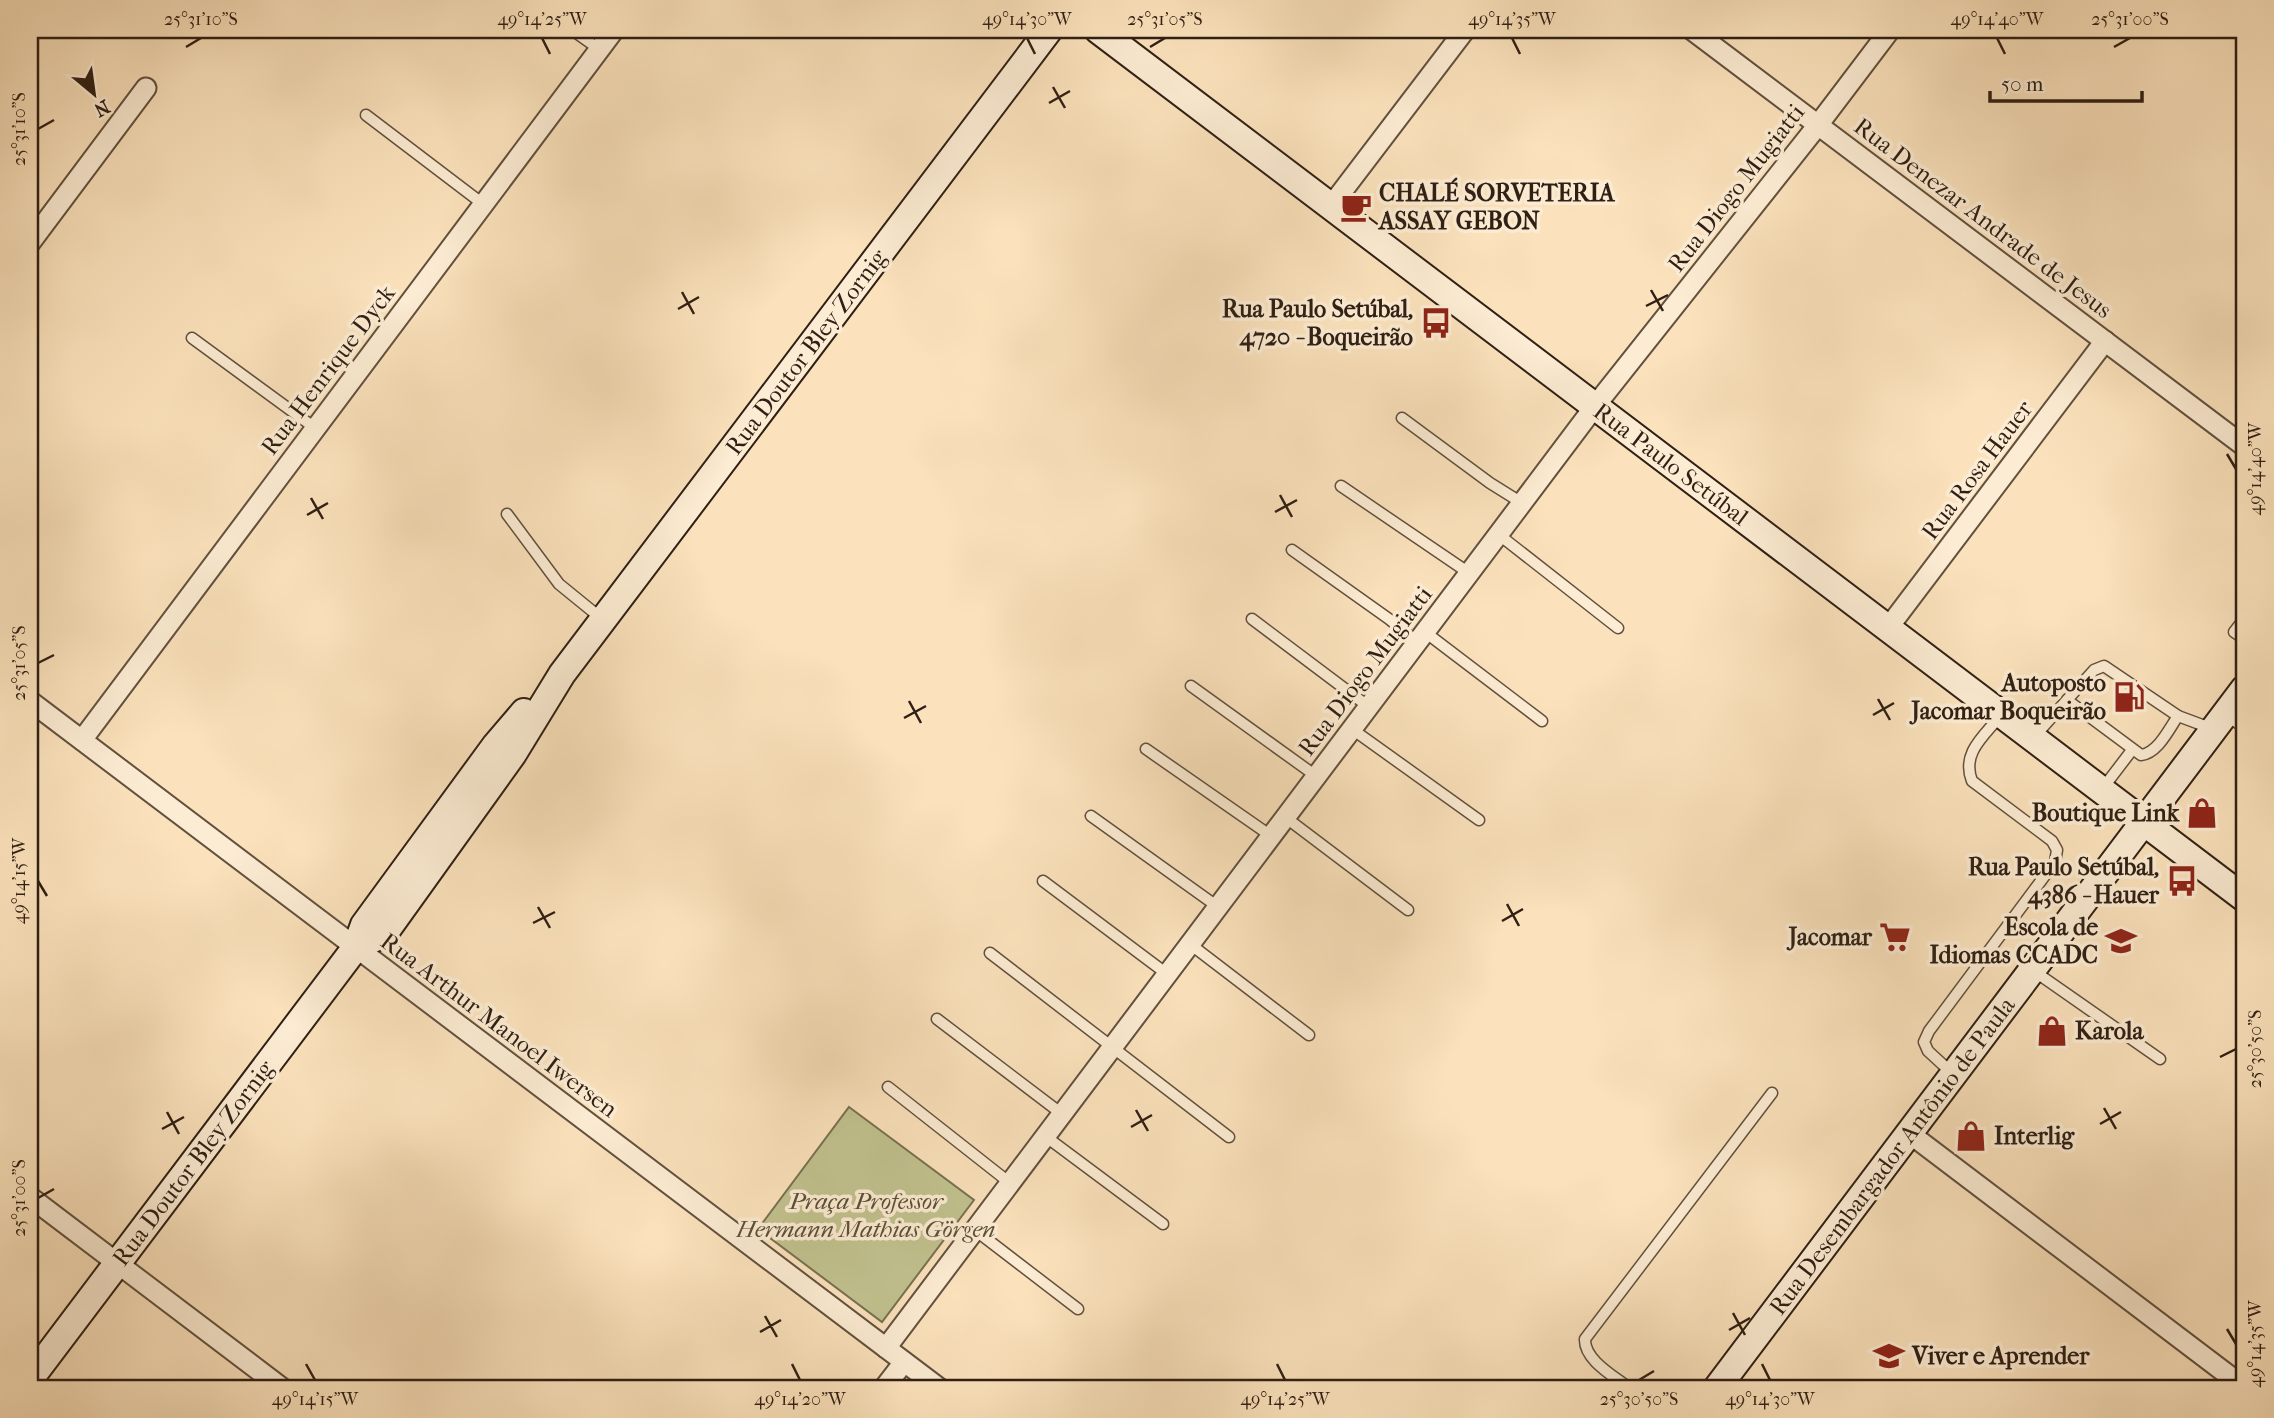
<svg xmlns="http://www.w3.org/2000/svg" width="2274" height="1418" viewBox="0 0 2274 1418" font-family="'IM FELL French Canon',serif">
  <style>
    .green { fill: #c1c28f; stroke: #787052; stroke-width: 2 }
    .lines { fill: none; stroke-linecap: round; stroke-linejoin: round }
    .lane-casing { stroke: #62503e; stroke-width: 13 }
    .street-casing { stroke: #62503e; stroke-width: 23 }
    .secondary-casing { stroke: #2f1f14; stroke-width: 30 }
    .lane { stroke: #fcecd3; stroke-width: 10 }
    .street { stroke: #fcecd3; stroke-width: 19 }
    .secondary { stroke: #fcecd3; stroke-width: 26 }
    .ticks { fill: none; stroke: #2f1f14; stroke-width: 2.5 }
    .labels { text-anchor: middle; stroke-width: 7; stroke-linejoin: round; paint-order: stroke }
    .street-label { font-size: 24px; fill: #2f1f14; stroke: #fcecd3 }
    .poi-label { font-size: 24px; font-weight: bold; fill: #2f1f14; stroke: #fcecd3; text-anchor: end }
    .park-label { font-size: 24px; font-style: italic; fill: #5b5039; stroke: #fcecd3 }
    .neatline { fill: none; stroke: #2f1f14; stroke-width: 2.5 }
    .ticks-label { font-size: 18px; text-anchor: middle; fill: #2f1f14 }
  </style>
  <rect width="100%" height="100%" fill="#fbe2bc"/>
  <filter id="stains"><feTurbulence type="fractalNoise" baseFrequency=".00286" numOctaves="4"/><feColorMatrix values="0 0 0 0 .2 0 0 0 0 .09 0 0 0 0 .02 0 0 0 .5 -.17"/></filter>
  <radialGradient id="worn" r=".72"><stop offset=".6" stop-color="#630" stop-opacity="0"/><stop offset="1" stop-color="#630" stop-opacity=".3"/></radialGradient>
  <!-- green -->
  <path class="green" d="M849 1107 974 1200 882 1322 758 1229Z"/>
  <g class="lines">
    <defs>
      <g id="lane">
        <path d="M572 30 599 49"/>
        <path d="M366 115 483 204"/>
        <path d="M192 338 315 428"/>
        <path d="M1402 418 1490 483 1522 503"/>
        <path d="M1341 486 1469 573"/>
        <path d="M507 514 559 584 602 619"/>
        <path d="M1498 534 1618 628"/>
        <path d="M1292 550 1389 619 1417 642"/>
        <path d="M1252 619 1369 707"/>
        <path d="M2244 619 2234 632 2244 639"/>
        <path d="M1425 632 1542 721"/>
        <path d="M1191 686 1316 776"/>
        <path d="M2067 700 2094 670 2104 666 2178 716"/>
        <path d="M2226 714 2244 728"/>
        <path d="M1352 729 1479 820"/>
        <path d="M2035 736 2067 700 2141 755C2158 753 2169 729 2178 716L2213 729"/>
        <path d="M1146 749 1271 836"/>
        <path d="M2103 788 2132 750"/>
        <path d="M1091 816 1218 907"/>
        <path d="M1285 817 1408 910"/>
        <path d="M1043 881 1167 974"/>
        <path d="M1190 944 1309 1035"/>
        <path d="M990 953 1229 1137"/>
        <path d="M2034 971 2160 1059"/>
        <path d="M937 1019 1062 1114"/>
        <path d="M1953 1074 1928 1051 1924 1042 1929 1031 2055 862 2057 850 2052 841 1972 781C1961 753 1984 736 2001 715"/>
        <path d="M888 1087 1010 1183"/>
        <path d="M1045 1136 1163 1224"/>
        <path d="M975 1230 1078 1309"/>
        <path d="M1629 1388C1614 1376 1584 1360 1585 1339L1772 1093"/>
      </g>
      <g id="street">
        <path d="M1692 30 2244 446"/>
        <path d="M1331 206 1465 30"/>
        <path d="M30 243 146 88"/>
        <path d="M1888 628 2105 341"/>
        <path d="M30 701 939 1388"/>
        <path d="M82 740 614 30"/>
        <path d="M1909 1133 2244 1387"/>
        <path d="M30 1197 282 1388"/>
        <path d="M886 1348 1595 406 1818 125 1890 30"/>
        <path d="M884 1388 904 1362"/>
      </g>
      <g id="secondary">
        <path d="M1098 30 2244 898"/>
        <path d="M356 947 379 936 389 927 513 754 562 674 1049 30"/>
        <path d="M30 1379 356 947 364 925 495 746 524 712"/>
        <path d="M1717 1388 2244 689"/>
      </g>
    </defs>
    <!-- lane casing -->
    <use href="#lane" class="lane-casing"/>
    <!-- street casing -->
    <use href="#street" class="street-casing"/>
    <!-- secondary casing -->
    <use href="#secondary" class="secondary-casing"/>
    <!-- lane -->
    <use href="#lane" class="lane"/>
    <!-- street -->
    <use href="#street" class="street"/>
    <!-- secondary -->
    <use href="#secondary" class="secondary"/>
  </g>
  <!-- ticks -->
  <path class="ticks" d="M542 38 550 54M1027 38 1035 54M1512 38 1520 54M1997 38 2005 54M186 47 201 38M1150 47 1165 38M2114 47 2130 38M1053 87 1065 108M1049 103 1070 91M38 129 54 120M1651 290 1663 311M682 292 694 314M1646 306 1668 295M678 309 699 297M2227 454 2236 469M1280 495 1292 517M311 498 323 519M1275 512 1297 500M307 515 328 503M38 663 54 655M1878 699 1890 720M909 701 921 723M1873 715 1894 703M904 718 926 706M38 881 47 896M1507 904 1519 926M538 907 550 928M1502 921 1523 909M533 923 555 912M2220 1057 2236 1049M2104 1108 2116 1129M1136 1110 1148 1131M167 1112 179 1134M2100 1124 2121 1112M1131 1127 1152 1115M162 1129 184 1117M38 1198 54 1189M1733 1313 1745 1335M765 1316 777 1337M2227 1329 2236 1344M1729 1330 1750 1318M760 1332 781 1320M306 1364 315 1380M792 1364 800 1380M1277 1364 1285 1380M1762 1364 1770 1380M1639 1380 1654 1371"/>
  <!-- icons -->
  <defs>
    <symbol id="cafe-bare" viewBox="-9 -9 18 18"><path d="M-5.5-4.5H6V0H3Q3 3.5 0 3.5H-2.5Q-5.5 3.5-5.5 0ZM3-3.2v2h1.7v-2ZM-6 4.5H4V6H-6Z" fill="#8f2418" stroke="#fcecd3" stroke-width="2.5" paint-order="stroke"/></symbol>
    <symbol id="bus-bare" viewBox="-9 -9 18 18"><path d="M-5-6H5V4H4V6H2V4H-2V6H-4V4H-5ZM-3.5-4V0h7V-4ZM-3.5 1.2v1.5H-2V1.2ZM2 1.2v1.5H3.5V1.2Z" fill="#8f2418" stroke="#fcecd3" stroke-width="2.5" paint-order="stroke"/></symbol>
    <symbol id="fuel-bare" viewBox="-9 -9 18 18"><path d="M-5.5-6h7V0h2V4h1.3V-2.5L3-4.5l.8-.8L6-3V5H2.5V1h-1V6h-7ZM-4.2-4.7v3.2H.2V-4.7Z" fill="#8f2418" stroke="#fcecd3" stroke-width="2.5" paint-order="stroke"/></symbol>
    <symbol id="shop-bare" viewBox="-9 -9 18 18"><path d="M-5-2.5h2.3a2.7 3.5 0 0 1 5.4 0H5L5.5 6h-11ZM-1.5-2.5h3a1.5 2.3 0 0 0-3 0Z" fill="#8f2418" stroke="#fcecd3" stroke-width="2.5" paint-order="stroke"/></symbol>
    <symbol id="supermarket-bare" viewBox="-9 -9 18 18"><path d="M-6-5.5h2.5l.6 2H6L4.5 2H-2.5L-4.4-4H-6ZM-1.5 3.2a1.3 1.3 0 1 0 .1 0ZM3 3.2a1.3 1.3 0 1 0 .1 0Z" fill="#8f2418" stroke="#fcecd3" stroke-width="2.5" paint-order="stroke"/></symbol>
    <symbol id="school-bare" viewBox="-9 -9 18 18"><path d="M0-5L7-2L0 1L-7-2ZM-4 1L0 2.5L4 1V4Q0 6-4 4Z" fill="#8f2418" stroke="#fcecd3" stroke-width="2.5" paint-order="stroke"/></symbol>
  </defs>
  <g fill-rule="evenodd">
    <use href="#cafe-bare" x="1334" y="185" width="44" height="44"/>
    <use href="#bus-bare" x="1414" y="301" width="44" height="44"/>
    <use href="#fuel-bare" x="2107" y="675" width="44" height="44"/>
    <use href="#shop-bare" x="2180" y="791" width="44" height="44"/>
    <use href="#bus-bare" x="2160" y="859" width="44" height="44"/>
    <use href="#supermarket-bare" x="1873" y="915" width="44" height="44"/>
    <use href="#school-bare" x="2099" y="919" width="44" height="44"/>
    <use href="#shop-bare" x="2030" y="1009" width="44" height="44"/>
    <use href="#shop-bare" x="1949" y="1114" width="44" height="44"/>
    <use href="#school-bare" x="1867" y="1334" width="44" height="44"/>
  </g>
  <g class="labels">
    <!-- street labels -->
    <g class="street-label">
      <text transform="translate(1736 188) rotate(-52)" y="8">Rua Diogo Mugiatti</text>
      <text transform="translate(1983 218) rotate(37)" y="8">Rua Denezar Andrade de Jesus</text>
      <text transform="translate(806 352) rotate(-53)" y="8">Rua Doutor Bley Zornig</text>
      <text transform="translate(328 370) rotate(-53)" y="8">Rua Henrique Dyck</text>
      <text transform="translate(1671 464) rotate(37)" y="8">Rua Paulo Setúbal</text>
      <text transform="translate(1977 470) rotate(-53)" y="8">Rua Rosa Hauer</text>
      <text transform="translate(1365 671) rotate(-53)" y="8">Rua Diogo Mugiatti</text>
      <text transform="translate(499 1025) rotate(37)" y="8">Rua Arthur Manoel Iwersen</text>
      <text transform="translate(1892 1156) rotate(-53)" y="8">Rua Desembargador Antônio de Paula</text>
      <text transform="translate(193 1163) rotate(-53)" y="8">Rua Doutor Bley Zornig</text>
    </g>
    <!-- poi labels -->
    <g class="poi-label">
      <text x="1379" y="201" text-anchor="start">CHALÉ SORVETERIA<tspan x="1379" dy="28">ASSAY GEBON</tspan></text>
      <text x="1413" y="317">Rua Paulo Setúbal,<tspan x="1413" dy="28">4720 - Boqueirão</tspan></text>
      <text x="2106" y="691">Autoposto<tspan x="2106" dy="28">Jacomar Boqueirão</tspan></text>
      <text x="2179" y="821">Boutique Link</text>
      <text x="2159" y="875">Rua Paulo Setúbal,<tspan x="2159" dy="28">4386 - Hauer</tspan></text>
      <text x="2098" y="935">Escola de<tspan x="2098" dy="28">Idiomas CCADC</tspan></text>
      <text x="1872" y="945">Jacomar</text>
      <text x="2075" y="1039" text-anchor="start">Karola</text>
      <text x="1994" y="1144" text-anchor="start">Interlig</text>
      <text x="1912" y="1364" text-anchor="start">Viver e Aprender</text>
    </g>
    <!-- park labels -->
    <g class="park-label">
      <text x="866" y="1209">Praça Professor<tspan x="866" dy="28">Hermann Mathias Görgen</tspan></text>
    </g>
  </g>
  <!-- margin -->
  <rect width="2274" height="1418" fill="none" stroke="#fbe2bc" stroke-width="77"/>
  <!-- north arrow -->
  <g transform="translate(94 94) rotate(151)" stroke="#fcecd3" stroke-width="5" paint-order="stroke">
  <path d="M0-5L12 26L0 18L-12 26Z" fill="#2f1f14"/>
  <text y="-10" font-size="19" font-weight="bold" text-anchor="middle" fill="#2f1f14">N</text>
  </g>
  <!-- scale -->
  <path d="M1990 91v10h152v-10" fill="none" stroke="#2f1f14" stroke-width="3.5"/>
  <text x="2001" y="91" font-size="21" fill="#2f1f14" stroke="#fcecd3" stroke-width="5" paint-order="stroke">50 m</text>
  <rect x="38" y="38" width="2198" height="1342" class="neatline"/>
  <g class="ticks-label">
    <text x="201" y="25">25°31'10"S</text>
    <text x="542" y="25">49°14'25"W</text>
    <text x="1027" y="25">49°14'30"W</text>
    <text x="1165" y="25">25°31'05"S</text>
    <text x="1512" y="25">49°14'35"W</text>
    <text x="1997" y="25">49°14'40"W</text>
    <text x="2130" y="25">25°31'00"S</text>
    <text transform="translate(19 129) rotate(-90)" y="6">25°31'10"S</text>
    <text transform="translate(2255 469) rotate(-90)" y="6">49°14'40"W</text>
    <text transform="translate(19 663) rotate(-90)" y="6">25°31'05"S</text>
    <text transform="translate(19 881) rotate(-90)" y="6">49°14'15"W</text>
    <text transform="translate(2255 1049) rotate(-90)" y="6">25°30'50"S</text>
    <text transform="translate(19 1198) rotate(-90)" y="6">25°31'00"S</text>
    <text transform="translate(2255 1344) rotate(-90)" y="6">49°14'35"W</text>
    <text x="315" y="1405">49°14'15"W</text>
    <text x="800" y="1405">49°14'20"W</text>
    <text x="1285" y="1405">49°14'25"W</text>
    <text x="1639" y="1405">25°30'50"S</text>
    <text x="1770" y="1405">49°14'30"W</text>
  </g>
  <rect width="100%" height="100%" filter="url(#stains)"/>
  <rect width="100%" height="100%" fill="url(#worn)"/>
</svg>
